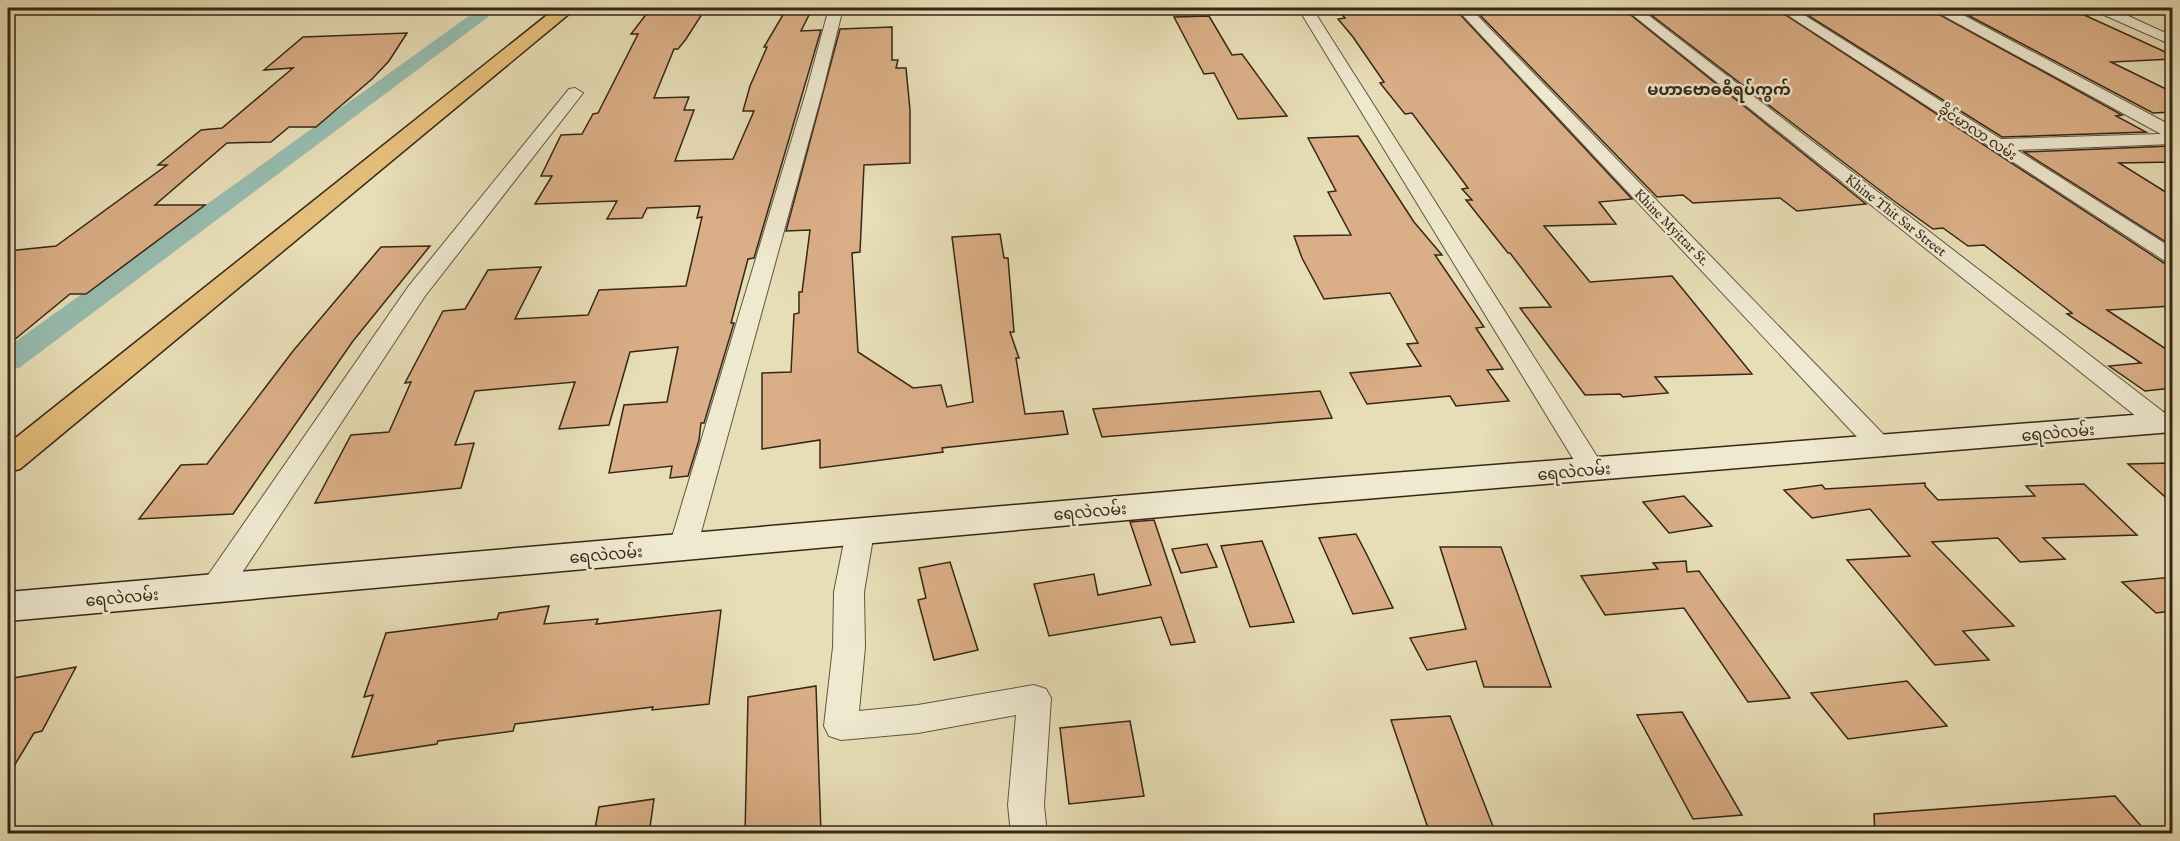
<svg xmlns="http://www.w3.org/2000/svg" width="2180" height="841" viewBox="0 0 2180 841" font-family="'IM FELL English','Noto Sans Myanmar',serif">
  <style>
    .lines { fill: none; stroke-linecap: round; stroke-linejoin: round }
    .canal { fill: #97bcaf; fill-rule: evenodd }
    .building { fill: #daae86; stroke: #362717; stroke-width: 1.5 }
    .minor-casing { stroke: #62543f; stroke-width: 2 }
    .secondary-casing { stroke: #362717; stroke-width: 3 }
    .primary-casing { stroke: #362717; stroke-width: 3 }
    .minor { fill: #efe9d0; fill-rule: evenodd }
    .secondary { fill: #efe9d0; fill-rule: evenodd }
    .primary { fill: #e4be7b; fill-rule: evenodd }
    .labels { text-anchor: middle; stroke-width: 5; stroke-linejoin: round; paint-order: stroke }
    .far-street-label { font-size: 14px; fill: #362717; stroke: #efe9d0 }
    .far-quarter-label { font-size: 16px; font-weight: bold; fill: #362717; stroke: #efe9d0 }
    .street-label { font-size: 16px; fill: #362717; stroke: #efe9d0 }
  </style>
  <rect width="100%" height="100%" fill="#e7ddb6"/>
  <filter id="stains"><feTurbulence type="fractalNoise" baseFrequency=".00333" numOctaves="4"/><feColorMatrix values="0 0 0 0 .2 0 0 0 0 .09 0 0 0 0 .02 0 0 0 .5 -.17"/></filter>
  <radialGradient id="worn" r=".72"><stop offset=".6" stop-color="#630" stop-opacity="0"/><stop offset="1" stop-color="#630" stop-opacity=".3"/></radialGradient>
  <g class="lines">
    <!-- canal -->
    <path class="canal" d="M480 8H500L19 368 8 370V347Z"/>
  </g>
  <!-- building -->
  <g class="building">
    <path d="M651 8H706L686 39 678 49H674L654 98 689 97 684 110H694L675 161 733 159 754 111H743L750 86 767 47H764L784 13H810L801 31 821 30 754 258 748 259 731 323H734L704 423H701L699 440 688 476 670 478 672 466 609 473 624 405 667 402 678 347 630 352 609 425 559 429 575 382 475 391 455 445 474 443 461 488 315 503 351 435 389 432 411 382 405 383 443 311 465 309 488 270 541 267 515 319 588 315 599 290 686 286 702 217 697 218 700 206 647 208 642 218 607 219 617 201 535 204 552 176H541L561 135 582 134 593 114 598 113 638 34H631Z"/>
    <path d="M1366 8H1454L1632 199 1599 202 1616 224 1544 226 1590 282 1672 276 1752 374 1655 377 1668 393 1623 397 1620 394 1585 395 1520 308 1551 307 1510 253H1508L1466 200H1472L1462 189 1468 188 1412 113 1405 114 1380 83 1384 82 1353 37 1338 19 1345 18 1337 9Z"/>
    <path d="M1473 8H1516L1520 11 1622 8 1866 204 1797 211 1780 198 1693 203 1683 195 1657 197Z"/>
    <path d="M1642 8H1775L2164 263 2172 265V306L2107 310 2172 353V388L2145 391 2109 366 2141 363 2067 314 2072 313 1984 245 1968 246 1943 228 1933 229 1894 201Z"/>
    <path d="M1796 8H1912L1921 12 1933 11 2122 115 2116 116 2146 132 2002 137Z"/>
    <path d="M1988 8H2013L2019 10 2069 8 2172 55V59L2111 62 2172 92V112L2153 113 1958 10Z"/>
    <path d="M1209 16 1232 55 1242 54 1287 116 1238 119 1214 73 1204 74 1174 17Z"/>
    <path d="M892 27V60H898L896 68H906L910 110V163L864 165 860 252 852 253 858 352 913 388 941 385 947 407 973 402 952 237 1000 234 1004 258H1008L1014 332H1010L1019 358H1016L1025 414 1063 411 1068 434 942 448 943 452 820 468V440L762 449V373L791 372 794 314 799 313V292H802L810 230 786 231 840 29Z"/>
    <path d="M407 33 389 61 372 79 316 127H289L271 142 227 143 155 205H205L86 294H70L8 345V251L56 246 167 165H158L201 130 222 128 293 68 264 70 303 37Z"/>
    <path d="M1358 136 1414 222 1442 255H1435L1484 327 1476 328 1503 369 1487 370 1509 401 1456 406 1450 396 1367 404 1350 373 1421 366 1407 344 1418 343 1390 293 1324 299 1302 258 1294 236 1351 235 1328 192 1336 191 1308 138Z"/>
    <path d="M2171 146 2172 162 2119 163 2172 196V246L2024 152Z"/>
    <path d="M430 246 353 341 233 514 139 519 181 465 207 464 293 351 381 247Z"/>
    <path d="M1320 391 1332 418 1102 437 1093 409Z"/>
    <path d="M2172 463V503L2128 464Z"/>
    <path d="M1925 483V486L1938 500 2035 496 2026 486 2084 484 2137 535 2043 538 2065 559 2020 562 1998 538 1932 542 2014 626 1963 631 1989 660 1935 665 1847 560 1910 556 1870 509 1812 518 1784 490 1822 485 1825 489Z"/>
    <path d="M1684 496 1712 526 1669 533 1643 502Z"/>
    <path d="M1154 520 1195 642 1171 645 1161 617 1049 636 1034 584 1094 574 1098 595 1151 585 1130 522Z"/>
    <path d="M1356 534 1366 553 1393 608 1353 614 1319 538Z"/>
    <path d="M1262 541 1294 622 1250 627 1221 546Z"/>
    <path d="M1207 544 1217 567 1181 573 1172 549Z"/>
    <path d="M1440 547H1501L1551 687H1484L1476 661 1427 670 1410 638 1466 629Z"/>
    <path d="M1686 561 1687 572 1699 571 1790 698 1748 702 1684 608 1605 615 1581 576 1658 569 1653 563Z"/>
    <path d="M950 562 978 650 934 660 918 600 926 598 919 568Z"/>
    <path d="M2172 577V611L2156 613 2122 582Z"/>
    <path d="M549 606 544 624 598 619 596 624 721 610 709 704 652 710 653 707 515 724 513 731 438 741 437 744 352 757 373 695 364 697 386 633 497 619 499 613Z"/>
    <path d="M76 667 42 731 34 733 8 776V679Z"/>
    <path d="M1907 681 1947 726 1848 739 1811 693Z"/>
    <path d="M816 686 821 834H745L748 697Z"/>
    <path d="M1682 712 1742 815 1693 819 1637 715Z"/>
    <path d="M1450 716 1496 834H1430L1391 720Z"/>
    <path d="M1130 721 1144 796 1069 804 1060 728Z"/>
    <path d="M2115 796 2148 834H1875L1874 814Z"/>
    <path d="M654 799 649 834H594L599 807Z"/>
  </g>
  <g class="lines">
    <defs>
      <g id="minor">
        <path d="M829 8H843L823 89 697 547 693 554 683 557 673 554 669 547 807 89Z"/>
        <path d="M1298 8H1312L1605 469 1601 475 1592 478 1583 475Z"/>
        <path d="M1456 8H1470L1889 440 1893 446 1889 452 1880 454 1871 452Z"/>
        <path d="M1624 8H1639L2170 417 2172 421 2170 429 2161 431 2152 429Z"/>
        <path d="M1777 8H1793L2001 139 2161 134 1935 11 1933 8H1950L2172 126V144L2017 150 2172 248V263L2165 261Z"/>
        <path d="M2093 8H2111L2172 36V45L2095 11Z"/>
        <path d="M575 88 583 93 425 296 226 597 215 600 204 597 200 589 204 581 408 287 569 89Z"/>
        <path d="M860 522 870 525 874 532 864 592 865 647 859 711 918 705 1034 685 1046 689 1051 698 1044 805 1047 834H1011L1008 805 1016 715 918 733 841 740 829 736 824 726 833 647 834 592 846 532 850 525Z"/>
      </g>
      <path id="secondary" d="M2172 412V432L1316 503 8 621V592L1316 479Z"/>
      <path id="primary" d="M556 8H576L20 469 8 472V444Z"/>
    </defs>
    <!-- minor casing -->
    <use href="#minor" class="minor-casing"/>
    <!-- secondary casing -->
    <use href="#secondary" class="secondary-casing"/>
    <!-- primary casing -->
    <use href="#primary" class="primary-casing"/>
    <!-- minor -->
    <use href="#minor" class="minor"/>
    <!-- secondary -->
    <use href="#secondary" class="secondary"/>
    <!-- primary -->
    <use href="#primary" class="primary"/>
  </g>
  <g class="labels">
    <!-- far-street labels -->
    <g class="far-street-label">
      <text transform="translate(1978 132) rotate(33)" y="5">ခိုင်မာလာ လမ်း</text>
      <text transform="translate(1896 215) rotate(38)" y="5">Khine Thit Sar Street</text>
      <text transform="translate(1672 227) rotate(46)" y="5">Khine Myittar St.</text>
    </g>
    <!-- far-quarter labels -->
    <g class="far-quarter-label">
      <text x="1719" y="95">မဟာဗောဓဓိရပ်ကွက်</text>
    </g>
    <!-- street labels -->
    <g class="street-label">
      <text transform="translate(2058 432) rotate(-5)" y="6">ရေလဲလမ်း</text>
      <text transform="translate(1574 471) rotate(-5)" y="6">ရေလဲလမ်း</text>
      <text transform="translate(1090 511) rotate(-5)" y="6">ရေလဲလမ်း</text>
      <text transform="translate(606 554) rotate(-5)" y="6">ရေလဲလမ်း</text>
      <text transform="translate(122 597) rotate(-5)" y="6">ရေလဲလမ်း</text>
    </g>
  </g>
  <!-- margin -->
  <rect width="2180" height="841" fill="none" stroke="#e7ddb6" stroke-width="30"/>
  <rect x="9" y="9" width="2162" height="823" fill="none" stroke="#362717" stroke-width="3"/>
  <rect x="15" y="15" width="2150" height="811" fill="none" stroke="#362717" stroke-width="1.5"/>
  <rect width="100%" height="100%" filter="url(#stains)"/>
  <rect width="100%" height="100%" fill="url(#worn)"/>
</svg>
